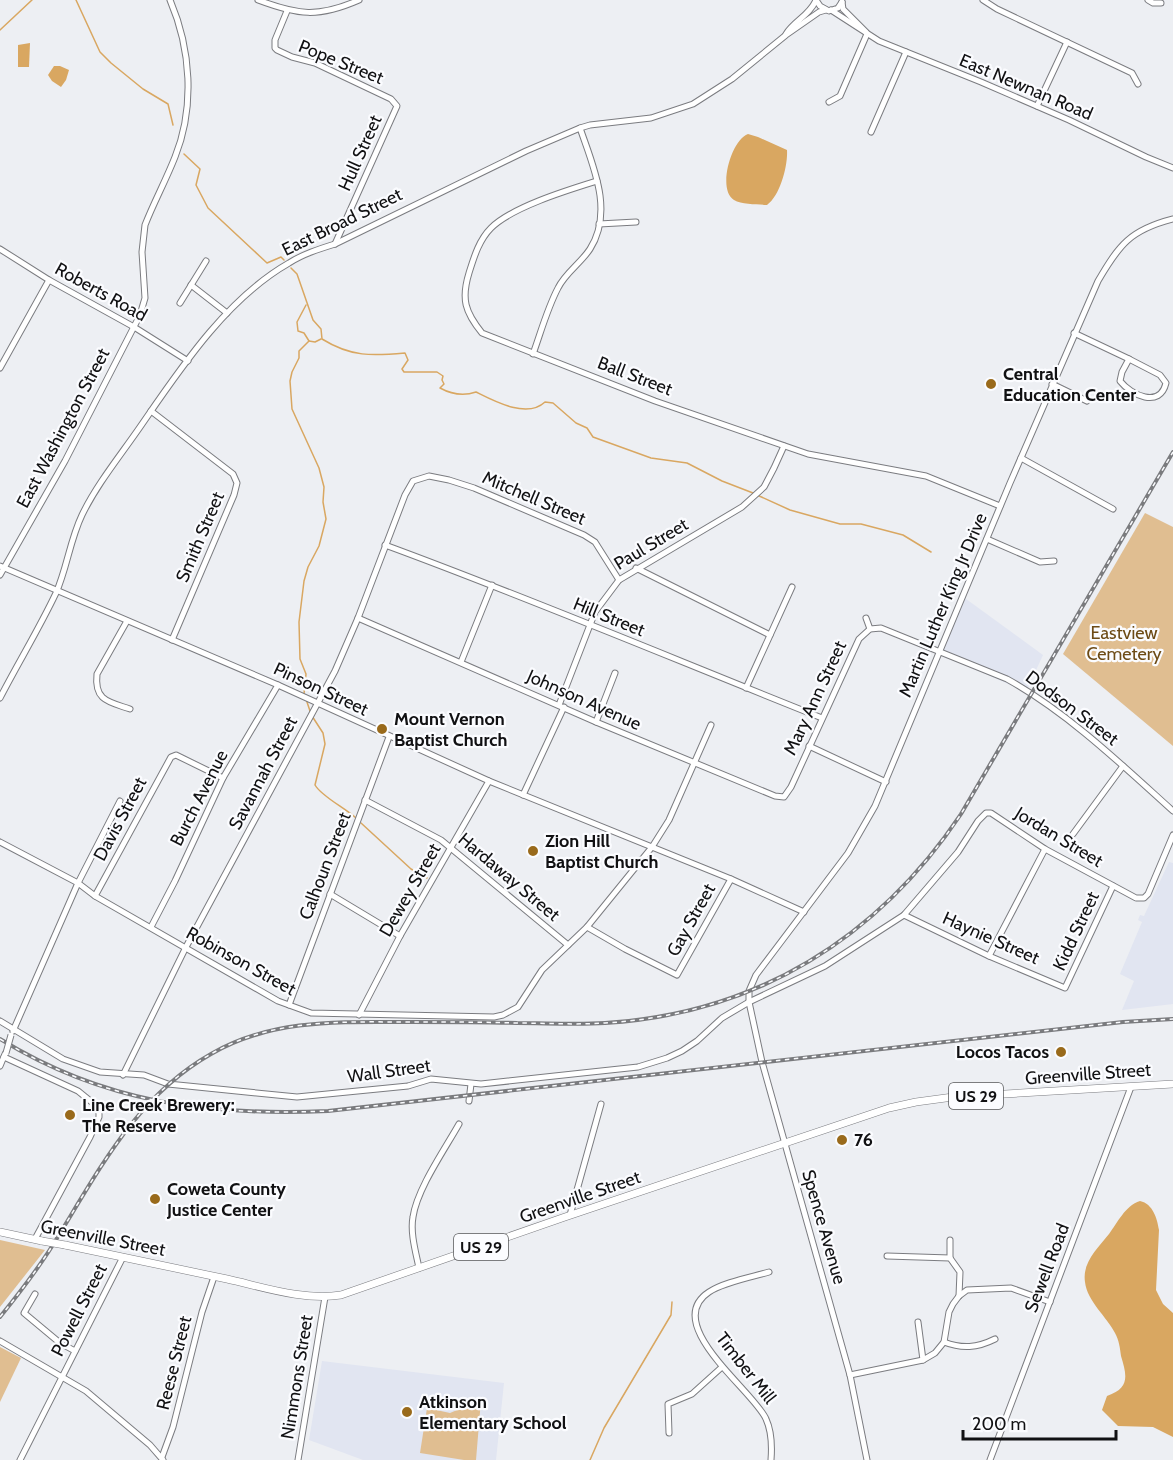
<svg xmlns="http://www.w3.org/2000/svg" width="1173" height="1460" viewBox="0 0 1173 1460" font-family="Cabin,sans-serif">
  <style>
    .built { fill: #e1e5f1 }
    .green { fill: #e0be91 }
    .water { fill: #d9a761 }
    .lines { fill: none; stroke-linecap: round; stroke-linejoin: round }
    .stream { stroke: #d9a761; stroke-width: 1.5 }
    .minor-casing { stroke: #7b7c80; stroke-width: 7 }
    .major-casing { stroke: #7b7c80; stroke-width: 8 }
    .minor { stroke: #fff; stroke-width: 5 }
    .major { stroke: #fff; stroke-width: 7 }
    .rail-casing { stroke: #7a7b7e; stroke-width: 4 }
    .rail { stroke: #fbfcff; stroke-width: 1.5; stroke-dasharray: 4.5; stroke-linecap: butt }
    .minor-bridge-casing { stroke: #7b7c80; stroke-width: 7; stroke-linecap: butt }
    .major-bridge-casing { stroke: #7b7c80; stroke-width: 8; stroke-linecap: butt }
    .minor-bridge { stroke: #fff; stroke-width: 5 }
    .major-bridge { stroke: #fff; stroke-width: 7 }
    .poi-dot { fill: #996a1b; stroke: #fbfcff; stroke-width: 2 }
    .labels { text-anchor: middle; stroke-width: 4.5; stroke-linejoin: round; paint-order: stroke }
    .shield { fill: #fbfcff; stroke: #57585a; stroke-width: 1.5 }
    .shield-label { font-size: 16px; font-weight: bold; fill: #111113 }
    .street-label { font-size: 18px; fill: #111113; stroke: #fbfcff }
    .poi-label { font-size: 18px; font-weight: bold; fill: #111113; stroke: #fbfcff; text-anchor: start }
    .park-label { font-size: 18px; fill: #6d4b16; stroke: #fbfcff }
  </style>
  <rect width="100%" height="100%" fill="#edeff3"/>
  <!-- built -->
  <g class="built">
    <path d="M962 596 1043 655 1026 692 939 653Z"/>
    <path d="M1169 862 1173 863V1004L1122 1010 1134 981 1120 974 1142 922 1138 920 1140 915 1144 916Z"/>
    <path d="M322 1361 504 1383 496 1460H363L309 1440Z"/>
  </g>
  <!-- green -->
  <g class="green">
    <path d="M1145 513 1173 527V746L1063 654Z"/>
    <path d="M0 1240 45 1250 0 1307Z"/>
    <path d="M0 1347 21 1358 0 1402Z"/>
    <path d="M481 1400 476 1460H464L420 1453 427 1408 450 1413Z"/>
  </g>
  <!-- water -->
  <g class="water">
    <path d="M30 43 29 67H18V45Z"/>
    <path d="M54 66H60L69 70 66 80 61 87 52 81 48 75Z"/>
    <path d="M748 134 758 137 787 150C788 166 780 196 767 205 758 204 742 205 734 200 717 190 731 140 748 134Z"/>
    <path d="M1140 1201C1153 1204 1157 1218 1159 1230L1156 1290 1163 1304 1173 1313V1437L1153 1427 1118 1426 1102 1410 1107 1396C1130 1388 1127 1376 1121 1356 1120 1348 1119 1340 1115 1333 1107 1317 1087 1301 1085 1282 1082 1262 1098 1248 1109 1234 1118 1222 1125 1206 1140 1201Z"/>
  </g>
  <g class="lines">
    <!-- stream -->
    <g class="stream">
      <path d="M76 0 100 52 111 63 143 89 168 104 173 125"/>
      <path d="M0 30 32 0"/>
      <path d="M184 154 200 169 196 185 208 208 267 263 281 257 284 260"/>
      <path d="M291 268 297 274 313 320 321 329 322 339C351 357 372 356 405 353L408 360 402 369 404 372H437L443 376 442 380 444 384 440 388C451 394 464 396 476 392 494 401 527 419 545 402L553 403 576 423 587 428 593 437 651 458 687 463 722 481 753 493"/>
      <path d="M309 341 315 342 321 339"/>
      <path d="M757 495 790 510 840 524H861L903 535 931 552"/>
      <path d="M304 694 306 674 300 659 299 622 304 581 308 567 319 546 326 519 323 502 324 487 319 468 292 409 290 381 292 372 299 358V351L309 341 304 333 298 331 297 322 306 305"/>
      <path d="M306 699 310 711"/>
      <path d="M312 716 323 733 325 744 315 785C321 796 345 808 356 818"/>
      <path d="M361 823 411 869 427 878"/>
      <path d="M590 1460 604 1428 671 1315 672 1302"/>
    </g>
    <defs>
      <g id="minor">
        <path d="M258 0C298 15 318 18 359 0"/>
        <path d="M816 0 820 6 829 11 838 8 842 2"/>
        <path d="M983 0 997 9 1132 73 1138 84"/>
        <path d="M1148 0 1153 3H1161"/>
        <path d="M842 2 843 9 866 32"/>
        <path d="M831 10 879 41 981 82 1069 120 1146 157 1173 168"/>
        <path d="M287 11 275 40V48L277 50 292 57 315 63 391 99 397 106 335 244"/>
        <path d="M786 34C794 21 810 15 816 0"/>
        <path d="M829 102 840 96 867 34"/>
        <path d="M1037 106 1067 42"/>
        <path d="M871 132 906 52"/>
        <path d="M597 181C568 190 512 207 491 228 479 240 474 257 469 273 461 299 465 312 482 333L655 401 808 454 926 476 1000 506"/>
        <path d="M599 224 636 222"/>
        <path d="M0 249 49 280 134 327 188 361"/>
        <path d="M191 285 227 313"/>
        <path d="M180 303 206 261"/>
        <path d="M1074 333 1129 359"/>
        <path d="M533 354C541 332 547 309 558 288 565 273 581 263 590 249 614 211 593 166 580 128"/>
        <path d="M1129 359 1160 375 1166 383C1160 409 1131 395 1120 381L1122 372Z"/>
        <path d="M0 368 49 280"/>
        <path d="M1052 384 1087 401"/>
        <path d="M151 411 233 474 237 483 234 495 172 640"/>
        <path d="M1021 458 1113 509"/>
        <path d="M987 539 1040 562 1054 561"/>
        <path d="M385 545C532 599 676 660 822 718"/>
        <path d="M0 566 278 685 489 781 731 879 804 912"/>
        <path d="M636 568 770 635"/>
        <path d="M0 575 65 461 140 315 145 298 142 252 145 225C154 202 166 180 175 157 195 107 191 49 170 0"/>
        <path d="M358 618 596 722 775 796 784 797 791 787 859 639 870 629 881 628 1007 679C1068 713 1121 764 1173 811"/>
        <path d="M866 618 870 629"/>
        <path d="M127 621 97 674C94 701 109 702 130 709"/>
        <path d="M461 662 492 585"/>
        <path d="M746 688 792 587"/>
        <path d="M0 698C18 663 39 629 56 593 67 568 70 540 82 515 97 484 120 456 140 427 180 369 226 299 289 263 303 254 319 249 335 244L526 151 580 128 590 125 651 118 693 104 732 79 786 35 819 12 826 10"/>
        <path d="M559 705 595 612 619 580 742 507 764 487 774 468 784 446"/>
        <path d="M596 722 615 673"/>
        <path d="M809 746 886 782"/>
        <path d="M523 795 564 707"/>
        <path d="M365 800 441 840 568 945"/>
        <path d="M1073 834 1123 766"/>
        <path d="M0 842 78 883 95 896 278 1001 311 1013 494 1017 503 1015 518 1007 542 970 587 927 652 847 669 820 711 725"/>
        <path d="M330 894 400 936"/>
        <path d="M95 896 171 757 176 755 223 778"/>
        <path d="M904 915 989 956 1065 988 1113 886"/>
        <path d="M151 927 175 881 223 778 278 685"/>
        <path d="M587 927 625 949 677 975 731 879"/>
        <path d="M989 956 1045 849"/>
        <path d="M289 1005 389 737"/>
        <path d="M359 1015 400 936 489 781"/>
        <path d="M0 1021 63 1059 100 1072 144 1075 168 1084 297 1097 408 1086 431 1079 481 1084 638 1067 667 1058 682 1051 697 1041 722 1018 749 1002 825 966 904 915 958 852 978 821 986 813H991L1045 849 1136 898H1144L1148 894 1173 835"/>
        <path d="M13 1031 78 883 120 801"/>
        <path d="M4 1057 78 1091 99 1108V1117L90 1137 35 1239"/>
        <path d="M0 1066 5 1054"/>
        <path d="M123 1075 186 947 335 671 358 618 405 495 413 481 429 476 449 480 474 488 584 535 595 542 619 580"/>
        <path d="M469 1101 471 1084"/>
        <path d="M570 1215 601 1104"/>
        <path d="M950 1240V1258"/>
        <path d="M887 1256 950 1258 960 1272 959 1296"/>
        <path d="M419 1268C416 1253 410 1233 413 1217 417 1189 445 1149 459 1124"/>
        <path d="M769 1272C752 1277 724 1282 709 1292 660 1324 755 1392 766 1419 772 1432 772 1447 771 1460"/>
        <path d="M35 1294 24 1313 60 1343 75 1351"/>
        <path d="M918 1322 923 1360"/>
        <path d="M0 1341 86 1391 150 1445 163 1460"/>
        <path d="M944 1342C962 1349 977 1348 995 1339"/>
        <path d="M850 1375 923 1360 935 1353 944 1342 949 1312 953 1304 959 1296 967 1290 1011 1288 1050 1302"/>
        <path d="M669 1433 668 1404 692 1394 722 1367"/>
        <path d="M162 1457 173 1427 202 1312 214 1277"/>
        <path d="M20 1460 123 1257"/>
        <path d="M298 1460 325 1297"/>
        <path d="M867 1460 850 1375 762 1062 749 1002V991L756 975 848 853 875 806 1010 483 1098 281C1119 245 1130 230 1173 219"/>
        <path d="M990 1460 1131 1087"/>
      </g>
      <g id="major">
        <path d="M0 1232 42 1241"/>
        <path d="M65 1245C119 1256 173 1268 227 1279 263 1287 304 1301 341 1295L565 1217 889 1108 916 1102 953 1097 1173 1084"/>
      </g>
    </defs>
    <!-- minor casing -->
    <use href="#minor" class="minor-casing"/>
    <!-- major casing -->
    <use href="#major" class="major-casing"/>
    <!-- minor -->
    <use href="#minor" class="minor"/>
    <!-- major -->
    <use href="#major" class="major"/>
    <defs>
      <g id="rail">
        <path d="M0 1039C104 1103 208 1116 328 1111L1123 1022 1173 1019"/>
        <path d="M0 1317C17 1296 34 1274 49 1251 95 1178 133 1098 211 1054 273 1018 342 1022 411 1022 446 1022 482 1022 517 1023 546 1023 576 1025 605 1023 756 1014 878 938 961 814L1173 452"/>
      </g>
    </defs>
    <!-- rail casing -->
    <use href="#rail" class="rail-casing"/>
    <!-- rail -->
    <use href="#rail" class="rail"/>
    <defs>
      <path id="minor-bridge" d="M6 1053 11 1035"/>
      <path id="major-bridge" d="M42 1241 65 1245"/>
    </defs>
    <!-- minor-bridge casing -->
    <use href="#minor-bridge" class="minor-bridge-casing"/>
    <!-- major-bridge casing -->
    <use href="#major-bridge" class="major-bridge-casing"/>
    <!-- minor-bridge -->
    <use href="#minor-bridge" class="minor-bridge"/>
    <!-- major-bridge -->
    <use href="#major-bridge" class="major-bridge"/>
  </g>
  <!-- markers -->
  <g class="poi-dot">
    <circle cx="991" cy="384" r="6"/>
    <circle cx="382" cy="729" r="6"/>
    <circle cx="533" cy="851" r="6"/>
    <circle cx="1061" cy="1052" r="6"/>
    <circle cx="70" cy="1115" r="6"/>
    <circle cx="842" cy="1140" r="6"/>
    <circle cx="155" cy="1199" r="6"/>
    <circle cx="407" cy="1412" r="6"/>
  </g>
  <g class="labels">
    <!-- shield labels -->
    <g class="shield">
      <rect x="949" y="1083" width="54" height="26" rx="4.5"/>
      <rect x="454" y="1234" width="54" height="26" rx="4.5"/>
    </g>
    <g class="shield-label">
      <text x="976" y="1102">US 29</text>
      <text x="481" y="1253">US 29</text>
    </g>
    <!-- street labels -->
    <g class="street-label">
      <text transform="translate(341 62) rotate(22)" y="6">Pope Street</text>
      <text transform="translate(1026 87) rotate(23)" y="6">East Newnan Road</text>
      <text transform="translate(360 153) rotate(-66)" y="6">Hull Street</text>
      <text transform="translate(342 222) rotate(-26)" y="6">East Broad Street</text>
      <text transform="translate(101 292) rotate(29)" y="6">Roberts Road</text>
      <text transform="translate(635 376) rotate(21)" y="6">Ball Street</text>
      <text transform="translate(63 428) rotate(-62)" y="6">East Washington Street</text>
      <text transform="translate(534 498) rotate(23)" y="6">Mitchell Street</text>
      <text transform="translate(200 537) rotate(-67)" y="6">Smith Street</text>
      <text transform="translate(651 544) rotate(-31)" y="6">Paul Street</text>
      <text transform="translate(943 605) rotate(-67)" y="6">Martin Luther King Jr Drive</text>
      <text transform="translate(609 617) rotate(22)" y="6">Hill Street</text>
      <text transform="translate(321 689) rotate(25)" y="6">Pinson Street</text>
      <text transform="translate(815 698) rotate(-65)" y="6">Mary Ann Street</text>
      <text transform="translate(584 700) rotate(24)" y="6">Johnson Avenue</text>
      <text transform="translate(1072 708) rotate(37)" y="6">Dodson Street</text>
      <text transform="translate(263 773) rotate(-62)" y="6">Savannah Street</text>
      <text transform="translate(199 798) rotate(-63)" y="6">Burch Avenue</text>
      <text transform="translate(120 819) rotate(-62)" y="6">Davis Street</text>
      <text transform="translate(1059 837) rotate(31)" y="6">Jordan Street</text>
      <text transform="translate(325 866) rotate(-69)" y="6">Calhoun Street</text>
      <text transform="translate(509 877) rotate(40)" y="6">Hardaway Street</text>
      <text transform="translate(410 890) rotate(-60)" y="6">Dewey Street</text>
      <text transform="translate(691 920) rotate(-61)" y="6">Gay Street</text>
      <text transform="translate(1076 931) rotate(-65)" y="6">Kidd Street</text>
      <text transform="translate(991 938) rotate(24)" y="6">Haynie Street</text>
      <text transform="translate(241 961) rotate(29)" y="6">Robinson Street</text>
      <text transform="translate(389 1071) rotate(-8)" y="6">Wall Street</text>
      <text transform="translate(1088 1074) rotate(-4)" y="6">Greenville Street</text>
      <text transform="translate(580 1197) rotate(-19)" y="6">Greenville Street</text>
      <text transform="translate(824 1227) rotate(74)" y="6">Spence Avenue</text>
      <text transform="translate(103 1238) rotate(11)" y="6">Greenville Street</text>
      <text transform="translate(1047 1268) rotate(-69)" y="6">Sewell Road</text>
      <text transform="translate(79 1310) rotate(-63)" y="6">Powell Street</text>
      <text transform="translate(174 1363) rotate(-76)" y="6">Reese Street</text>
      <text transform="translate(746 1368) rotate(52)" y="6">Timber Mill</text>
      <text transform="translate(297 1377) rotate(-81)" y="6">Nimmons Street</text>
    </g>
    <!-- poi labels -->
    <g class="poi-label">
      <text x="1003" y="380">Central<tspan x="1003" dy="21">Education Center</tspan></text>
      <text x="394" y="725">Mount Vernon<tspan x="394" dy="21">Baptist Church</tspan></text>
      <text x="545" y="847">Zion Hill<tspan x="545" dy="21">Baptist Church</tspan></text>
      <text x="1049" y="1058" text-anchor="end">Locos Tacos</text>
      <text x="82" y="1111">Line Creek Brewery:<tspan x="82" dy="21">The Reserve</tspan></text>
      <text x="854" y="1146">76</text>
      <text x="167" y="1195">Coweta County<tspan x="167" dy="21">Justice Center</tspan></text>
      <text x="419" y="1408">Atkinson<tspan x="419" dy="21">Elementary School</tspan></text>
    </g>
    <!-- park labels -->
    <g class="park-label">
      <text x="1124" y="639">Eastview<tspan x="1124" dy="21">Cemetery</tspan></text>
    </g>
  </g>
  <!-- scale -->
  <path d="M963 1430v9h153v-9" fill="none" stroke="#111113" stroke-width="3"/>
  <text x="972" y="1430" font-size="18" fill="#111113" stroke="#fbfcff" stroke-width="4.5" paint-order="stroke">200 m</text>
</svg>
